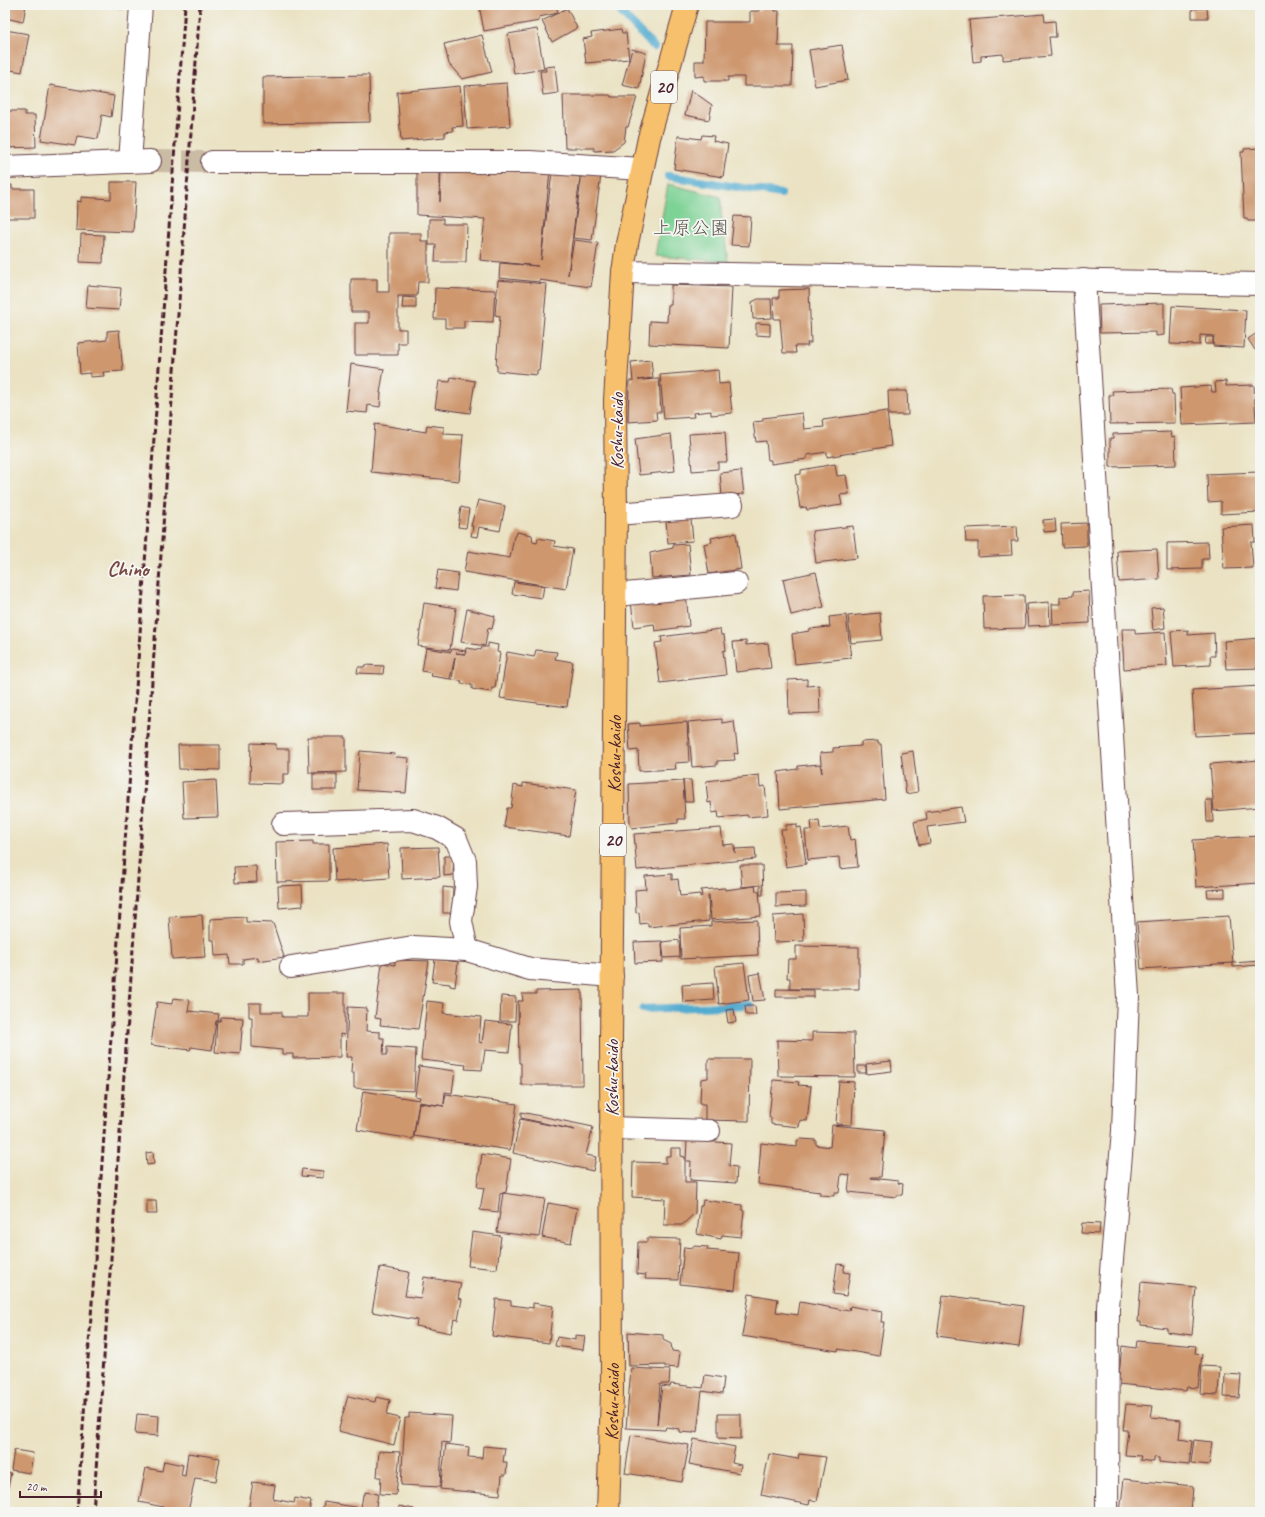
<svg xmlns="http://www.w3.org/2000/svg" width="1265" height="1517" viewBox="0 0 1265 1517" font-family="Caveat,'Klee One',sans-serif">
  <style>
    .green { fill: #7dd295; stroke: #647860 }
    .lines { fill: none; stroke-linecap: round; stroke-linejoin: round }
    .stream { stroke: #52acd0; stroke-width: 8 }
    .building { fill: #ce976e }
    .minor-tunnel { stroke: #cabba4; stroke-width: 22; stroke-dasharray: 22 11; stroke-linecap: butt }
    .minor-casing { stroke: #623c42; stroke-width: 24 }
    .highway-casing { stroke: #623c42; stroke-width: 24 }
    .minor { stroke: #fff; stroke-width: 22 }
    .highway { stroke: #f7c06c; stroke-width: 22 }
    .rail { stroke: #4a1f2b; stroke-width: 3; stroke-dasharray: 6 3; stroke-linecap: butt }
    .labels { text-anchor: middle; stroke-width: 3.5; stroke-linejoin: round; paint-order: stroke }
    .shield { fill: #f6f6f2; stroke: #7e6067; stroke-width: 1 }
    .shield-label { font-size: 18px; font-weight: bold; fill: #4a1f2b }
    .park-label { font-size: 19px; fill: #59554b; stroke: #f6f6f2 }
    .street-label { font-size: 19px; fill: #4a1f2b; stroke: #f6f6f2 }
    .quarter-label { font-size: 21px; font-weight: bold; fill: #784942; stroke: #f6f6f2 }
  </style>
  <rect width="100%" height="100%" fill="#f6f6f2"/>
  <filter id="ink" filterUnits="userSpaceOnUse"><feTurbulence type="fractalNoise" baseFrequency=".025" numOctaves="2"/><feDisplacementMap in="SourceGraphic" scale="8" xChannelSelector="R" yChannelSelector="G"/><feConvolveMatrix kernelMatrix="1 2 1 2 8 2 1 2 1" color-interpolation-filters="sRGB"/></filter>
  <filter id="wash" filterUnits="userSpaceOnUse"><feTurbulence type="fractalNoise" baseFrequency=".012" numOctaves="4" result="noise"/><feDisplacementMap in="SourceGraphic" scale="16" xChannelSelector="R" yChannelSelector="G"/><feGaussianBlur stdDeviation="0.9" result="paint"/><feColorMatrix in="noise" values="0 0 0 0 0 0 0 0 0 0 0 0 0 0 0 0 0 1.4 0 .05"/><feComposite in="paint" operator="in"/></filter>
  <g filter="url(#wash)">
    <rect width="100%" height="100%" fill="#eae2c2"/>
    <!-- green -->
    <path class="green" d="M668 184 721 197V212L728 262 655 256Z"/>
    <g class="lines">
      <!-- stream -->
      <g class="stream">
        <path d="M614 5 654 47"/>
        <path d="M668 176 781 194"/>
        <path d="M643 1009 750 1005"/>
      </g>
    </g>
    <g id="blocks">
      <!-- building -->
      <g class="building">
        <path d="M5 5H26L23 22 5 18Z"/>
        <path d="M105 5H123L122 9Z"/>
        <path d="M479 5H556L558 13 567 8 577 28 552 42 542 21 558 13 539 17V21L484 31Z"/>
        <path d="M760 6H775V11H779L778 46H793L792 86H744V77H728V81H704V76L695 77V61H704L705 22H750V11H760Z"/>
        <path d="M1207 8 1208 18H1192V9Z"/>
        <path d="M1044 14 1045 22 1055 21 1056 37H1049L1051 56 1003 60V54L981 56V61L973 62 969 20Z"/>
        <path d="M537 29 544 69 514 74 508 34Z"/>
        <path d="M621 29 622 33H626L629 59 586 63 583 39 592 37 591 33Z"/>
        <path d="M5 30 29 34 22 72 5 69Z"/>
        <path d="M482 35 492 72 462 79 449 64 444 44Z"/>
        <path d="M842 45 848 80 815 86 809 50Z"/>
        <path d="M632 49 646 53 639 89 622 85Z"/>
        <path d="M555 66 558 93 543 95 540 71H546L545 67Z"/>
        <path d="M369 75 370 122 263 124V77Z"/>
        <path d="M507 83 510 126 467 129 464 86Z"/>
        <path d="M50 85 114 96 111 117 102 115 98 139 77 136 75 145 41 140Z"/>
        <path d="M460 86 463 126 452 127 453 131 445 132V137L401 141 397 92Z"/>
        <path d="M691 90 712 105 709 120 685 115Z"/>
        <path d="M563 95H610L611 97H637L628 127H626L624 142 613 150 594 151V148H565Z"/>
        <path d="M5 111H25V115H35L36 147 5 148Z"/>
        <path d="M702 135 714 136 713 141 728 144 723 177 674 169 678 136 701 139Z"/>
        <path d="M1260 148V221H1248L1247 218H1244L1241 152H1244V149Z"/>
        <path d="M441 170 550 171 541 260 552 173 580 177 568 275 574 240 598 243 591 287 539 280V282L499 278 500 263 538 266 480 260 485 219 417 215V173H440V202Z"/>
        <path d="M582 173 601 175 592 240 573 238Z"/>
        <path d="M111 182H136L133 232 76 230 77 201 81 202V197L111 199Z"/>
        <path d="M5 185H12V189H34V218H5Z"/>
        <path d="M734 216 751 217 749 246 731 245Z"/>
        <path d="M429 219H443V224H467L466 262H435L436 245H429Z"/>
        <path d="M389 233H421V241H428V282H418L417 296H398V329H406V343H398V355H355V323H369V312H351V279H377V292H389Z"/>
        <path d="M81 234 104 235 103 263 80 262Z"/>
        <path d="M498 280 547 284 539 371 537 370V375L497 371V366H496L500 316 495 315Z"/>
        <path d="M88 285 121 288 119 310 86 308Z"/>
        <path d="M671 285 732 287 729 348 649 344 650 321 667 322 668 305H671Z"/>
        <path d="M435 288 495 290 493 322 464 321V328H445V319H434Z"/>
        <path d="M809 289 811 343H807L808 346H795L796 353H783L780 319H774L773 298H779V290Z"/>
        <path d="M403 297 416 298V308H402Z"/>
        <path d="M758 299H771L772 318 753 319 752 302Z"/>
        <path d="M1164 303V335L1156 336V332L1100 333 1099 305Z"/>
        <path d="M1172 306 1246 310 1244 348 1213 346 1214 336 1200 335V345L1170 344Z"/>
        <path d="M756 323 770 324V336L756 335Z"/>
        <path d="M119 330 123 371 103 372 104 376 90 377V373L80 374 78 343 107 340V331Z"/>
        <path d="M1257 333 1260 339V347L1255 350 1248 339Z"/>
        <path d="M1206 337H1213V344H1205Z"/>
        <path d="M651 360 653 378 638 380 659 379 661 412H656L657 420 628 422 629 381H633L631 362Z"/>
        <path d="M351 364 384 369 380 393H381L380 407 368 405 367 413 346 411Z"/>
        <path d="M718 370 719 384 729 383 732 413 711 415V411L693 413 694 417 664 419 660 375Z"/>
        <path d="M451 377 475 381 470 413 435 408 439 381 450 382Z"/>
        <path d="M1226 381V386L1254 385 1256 422 1182 425 1180 388 1211 386 1212 392H1216L1215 382Z"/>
        <path d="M1171 389 1172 394H1174L1175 423 1110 424 1109 395H1113L1112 391Z"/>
        <path d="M888 391H907L908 415H889Z"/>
        <path d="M887 411 891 446 827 457V452L807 455V459L771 464V460H768L766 441 756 442 753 422 763 421V418L802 413 804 429 824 427 823 420Z"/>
        <path d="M375 424 426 432 427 425 444 427V434L463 435 459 481 371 472Z"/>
        <path d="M725 432 727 462H718V469L692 471 689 434Z"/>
        <path d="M1171 432 1172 437 1175 436 1176 465 1110 467V438H1113V434Z"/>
        <path d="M671 434 675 471 639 475 635 439Z"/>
        <path d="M835 464 837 476 846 475 849 494 840 495 842 505 807 510 806 507 800 508 795 475 801 474V470Z"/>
        <path d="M741 471 744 494 722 496 720 473Z"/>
        <path d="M1259 472 1260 512 1221 514V501L1208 502 1207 474Z"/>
        <path d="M478 500 505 506 500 531 479 527 477 537 471 536 473 526H471Z"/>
        <path d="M461 507 469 509 466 528 458 527Z"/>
        <path d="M691 519 693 541 668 543 666 521Z"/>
        <path d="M1055 519 1056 531 1044 532 1043 520Z"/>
        <path d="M1087 523V546L1062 547 1061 524Z"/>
        <path d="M1254 525 1255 542H1251L1253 568 1224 569 1221 527Z"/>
        <path d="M853 526 857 558 816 563 812 531Z"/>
        <path d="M1017 526 1018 541H1011L1012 555 978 557V542H966L965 528Z"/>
        <path d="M517 532 532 535 533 542 537 543 538 538 555 541 554 546 573 549 566 589 464 572 468 551 510 558 514 536H516Z"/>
        <path d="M736 533 741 569 709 574 704 544 712 542 711 538Z"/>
        <path d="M1208 542 1209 559H1202V569L1167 570V543Z"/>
        <path d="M688 544 691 575 652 578 650 553 673 548V545Z"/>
        <path d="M1157 549 1159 579 1119 582 1117 551Z"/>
        <path d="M438 570 458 573 456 591 435 588Z"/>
        <path d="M816 572 824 607 791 615 783 579Z"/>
        <path d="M514 582 544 586 542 598 512 594Z"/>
        <path d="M1089 591 1090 623 1053 625 1052 604H1060V597L1073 596V592Z"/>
        <path d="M686 593 689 626 655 631 654 624 634 627 631 601Z"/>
        <path d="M1024 595 1025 628 984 629 983 596Z"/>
        <path d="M1049 602 1050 625 1028 626 1026 604Z"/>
        <path d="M424 603 456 608 450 650 418 646Z"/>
        <path d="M1163 607 1165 628 1153 630 1151 608Z"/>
        <path d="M467 609 495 616 492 629 488 628 485 646 461 642Z"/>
        <path d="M880 613 882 640 851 643 848 616Z"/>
        <path d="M846 615 851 658 795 664 792 634 809 631V629L830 627 829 617Z"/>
        <path d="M720 629 721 635H724L726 650 723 651 726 675 660 683 655 643 662 642 661 637Z"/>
        <path d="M1122 629H1135V634L1165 632 1167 666 1124 669Z"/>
        <path d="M1188 630V635L1214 633 1215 656H1210L1211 665 1174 667 1171 631Z"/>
        <path d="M1260 638V668L1226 669 1224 641Z"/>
        <path d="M746 641V645L768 643 771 668 736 672 733 642Z"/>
        <path d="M488 643 498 645 497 652 500 653 495 688H492L491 692 472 689V685L461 684 462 681 452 680 455 657 450 679 431 676 432 673 422 671 426 648 451 652 452 649 466 651 465 654 456 653 465 654 466 648 481 650 482 647H488Z"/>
        <path d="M536 650 557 652 555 659 573 662 567 707 500 698 507 652 534 657Z"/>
        <path d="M365 665 384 666 383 674 357 673 358 667H364Z"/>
        <path d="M807 679V686L819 685 820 713 789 714 788 680Z"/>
        <path d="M1260 686V733L1195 736 1192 690Z"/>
        <path d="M722 719V723L734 721 738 754 734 753 735 760 717 761V765L692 767 688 722Z"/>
        <path d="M687 722 689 762 675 763 676 769 639 771 638 750 630 751 628 724 640 723V726Z"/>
        <path d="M308 737H346V772L309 773Z"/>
        <path d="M878 741V744H881L885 799 780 809 778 772 798 769V766L820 764 822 773 820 753 833 752V748L861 746V742Z"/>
        <path d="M251 743 276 744V749H289V774H283V784L250 783Z"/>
        <path d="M178 745H220V770L179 769Z"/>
        <path d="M360 751 395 754 396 757 409 758 406 793 357 790Z"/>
        <path d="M913 751 918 792 906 794 901 753Z"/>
        <path d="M1260 760V807L1214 811 1210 764Z"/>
        <rect x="313" y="774" width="24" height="16"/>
        <path d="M759 775 760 787 765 786 768 815 748 817 747 815 719 818 718 812 712 813 711 802 708 803 706 781Z"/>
        <path d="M216 780 218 817 184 818 182 782Z"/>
        <path d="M683 780H691L693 802H685Z"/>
        <path d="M683 781 685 819H678V823L632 828 630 823 629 784Z"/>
        <path d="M523 783 576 790 569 836 504 827 507 808H511L514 785 523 787Z"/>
        <path d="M1206 800H1212L1213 822H1207Z"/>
        <path d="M961 807 964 822 927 827 930 843 919 845 914 822 927 819 926 812Z"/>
        <path d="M1260 814V819H1256L1255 815Z"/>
        <path d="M819 820 820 829 848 826 850 840 855 839 858 867 840 869 839 857 808 860 805 830H812L811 821Z"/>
        <path d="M797 824V828L801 827 806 864 786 867 781 830H786V825Z"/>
        <path d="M721 828 723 845 734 844 735 853V849L755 848 756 859 637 870 634 834Z"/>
        <path d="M1260 836V883L1196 887 1193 840Z"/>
        <path d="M313 841V844H329V881L277 882 276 842Z"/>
        <path d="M387 844 389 878 335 882 333 848Z"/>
        <path d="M438 847 440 877 402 879 401 848Z"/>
        <path d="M444 856H454L453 875 444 876Z"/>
        <path d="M740 865H762L763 895H760V885L742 887Z"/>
        <path d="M256 866 257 882 235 883 234 867Z"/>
        <path d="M672 874V880L678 879 680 896 700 894V897L702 896 701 890 725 888V890L755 886 756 891H759L761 916 711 920 709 895H708L709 921 648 927V923L640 924 639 912 636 913 635 890 646 889 645 876Z"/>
        <path d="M302 885 303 906 279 908 278 886Z"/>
        <path d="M443 887 453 888 452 913H443Z"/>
        <path d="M1225 889V897H1208L1207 890Z"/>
        <path d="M806 892V906L776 907V893Z"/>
        <path d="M803 914 804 941 774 942 773 916Z"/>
        <path d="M202 915 205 957 172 959 169 917Z"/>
        <path d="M1229 916 1233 963 1141 969 1137 922Z"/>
        <path d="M246 917V922L273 923 284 957 258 961V957L243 959V964H230L229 955 215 956 214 940H210V919Z"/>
        <path d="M757 920 758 955 681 959 680 928 711 926V922Z"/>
        <path d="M679 940 680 957 664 958 662 942Z"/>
        <path d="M662 941 663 962 635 963 634 942Z"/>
        <path d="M796 946 859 947V989H790V978H787L788 959H796Z"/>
        <path d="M435 959 458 962 455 987 450 986V984L432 982Z"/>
        <path d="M395 960 429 961 418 1029 380 1025 381 1019 375 1018 382 963 395 965Z"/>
        <path d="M1260 961V965L1233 967V963Z"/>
        <path d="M744 963 749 1000 719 1004 715 966Z"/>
        <path d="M760 973 765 1000 753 1001 749 975Z"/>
        <path d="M713 983 714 1000 683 1002 682 985Z"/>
        <path d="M776 989 814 990V997H776Z"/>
        <path d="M582 990 583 1085H521V1063H519L518 1001H523L522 994H536V991Z"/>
        <path d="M308 993H345V1035L340 1034V1057L293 1058V1054H282V1050L252 1047V1017H249V1003H261V1012H282V1017H308Z"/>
        <path d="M501 996 516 997 515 1021H500Z"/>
        <path d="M173 998 190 1000 188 1011 219 1014 218 1021H216L212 1050 191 1047 190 1050 151 1045 157 1002 172 1004Z"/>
        <path d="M427 1001 444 1003 443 1013 481 1017 479 1042 482 1043 485 1021 512 1024 509 1052 485 1050 482 1070 465 1069 466 1065 421 1060Z"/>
        <path d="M745 1006H755L756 1015H746Z"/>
        <path d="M348 1007 367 1008 366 1031 380 1032V1038H384L383 1055H387V1047L416 1049 414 1091 354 1088V1073H351L352 1057H346Z"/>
        <path d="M734 1009 736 1022 728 1023 726 1010Z"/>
        <path d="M221 1017 243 1018 240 1054 215 1052 217 1021H220Z"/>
        <path d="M812 1032 854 1033 855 1077 778 1076 777 1040 812 1041Z"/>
        <path d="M708 1059H750L749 1121 705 1120V1104H700L701 1079 708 1078Z"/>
        <path d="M891 1061 892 1071 867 1074 866 1064Z"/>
        <path d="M419 1066 455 1071 452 1093 445 1092 444 1104 446 1094 517 1104 510 1150 414 1136 419 1103 444 1106 419 1102 413 1139 357 1130 363 1091 419 1100 420 1097 415 1096Z"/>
        <rect x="858" y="1066" width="8" height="7"/>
        <path d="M773 1080 799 1082 798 1085 811 1086 807 1121 800 1120 799 1127 771 1124V1117H769Z"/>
        <path d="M839 1081 854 1082 852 1125 836 1124Z"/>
        <path d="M521 1112 593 1127 586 1155 596 1157 593 1171 513 1153 520 1119 575 1130 521 1118Z"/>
        <path d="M832 1125 885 1130 881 1177H871V1178L898 1181V1183L903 1184 902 1195H897V1197L848 1192 850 1175 841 1174 839 1193H834V1196L820 1195V1192L758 1184 761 1143 797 1147V1141L800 1139 816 1140V1145L830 1147Z"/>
        <path d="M687 1140 731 1143 729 1166 737 1167 736 1183 690 1180 691 1161H686Z"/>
        <path d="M671 1148H681V1156L685 1157V1182H696L695 1213 682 1225H664L665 1199 632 1197 633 1162 666 1163V1156H671Z"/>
        <path d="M153 1152 154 1164 147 1165 146 1153Z"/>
        <path d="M482 1154 511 1159 506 1192 500 1194 498 1212 480 1210 484 1188 477 1187Z"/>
        <path d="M302 1169 323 1171V1178L301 1176Z"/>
        <path d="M503 1193 545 1199 539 1237 497 1232Z"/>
        <path d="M703 1200 742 1205V1210L744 1211 741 1237 722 1235 721 1239 697 1234 700 1206H702Z"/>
        <path d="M147 1201H156L157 1214H147Z"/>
        <path d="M548 1203 577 1208 571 1243 542 1237Z"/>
        <path d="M1082 1223 1100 1224 1099 1234 1081 1233Z"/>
        <path d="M472 1232 501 1236 497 1269 468 1266Z"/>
        <path d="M647 1238 680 1239 678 1280 645 1279 646 1275 637 1274 638 1242H647Z"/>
        <path d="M693 1246 708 1247 707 1250 739 1253 735 1290 680 1284 684 1247 693 1248Z"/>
        <path d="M837 1264 845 1265 843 1272 850 1273 846 1296 833 1294Z"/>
        <path d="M380 1267 409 1272 405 1296 421 1298 424 1277 461 1283 458 1298 462 1299 458 1320 454 1319 451 1333 416 1326 417 1320 372 1312Z"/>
        <path d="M1141 1282 1196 1287 1192 1335 1167 1332V1328L1141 1325V1322H1138Z"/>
        <path d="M749 1294 778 1299 776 1312 798 1315 800 1302 849 1311 850 1306 882 1312 881 1322H884L879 1356 838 1349V1351L742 1336Z"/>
        <path d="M943 1295 1024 1306 1019 1347 937 1336Z"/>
        <path d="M496 1299 511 1301V1305L533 1308V1303L553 1306 549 1343 492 1336Z"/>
        <path d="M628 1332 663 1335V1340L671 1344 672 1351 680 1352 678 1368 665 1367V1365L629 1366Z"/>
        <path d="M575 1335 585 1336 583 1350 555 1346 557 1337 575 1340Z"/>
        <path d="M1137 1341 1196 1346 1195 1353 1202 1354 1198 1388 1187 1387 1186 1391 1118 1384 1122 1346 1136 1348Z"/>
        <path d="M1202 1366 1220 1367 1218 1395 1200 1394Z"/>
        <path d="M631 1368 670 1370 669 1384H660L657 1425 662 1386 670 1387 671 1384 703 1388 705 1375 724 1378 722 1394 702 1391 697 1432 694 1431V1433L679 1432V1429L666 1427 665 1430 626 1428Z"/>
        <path d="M1225 1374 1241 1375 1239 1398 1224 1397Z"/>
        <path d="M348 1396 375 1402 376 1397 390 1400 387 1415 400 1418 394 1445 338 1431Z"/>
        <path d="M1126 1404 1153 1406 1151 1417 1181 1420 1179 1439 1192 1441 1189 1465 1159 1462V1458L1154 1457V1462L1140 1460 1141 1456 1125 1455 1128 1430H1123Z"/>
        <path d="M409 1413 452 1416 450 1443 442 1442 440 1487 401 1485 405 1418H409Z"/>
        <path d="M137 1414 159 1416 158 1436 135 1434Z"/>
        <path d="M718 1414H741V1439L718 1438Z"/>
        <path d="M631 1435 689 1445 682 1482 625 1473Z"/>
        <path d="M694 1439 735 1447 732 1463 741 1465 739 1473 689 1464Z"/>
        <path d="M1194 1440 1212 1442 1209 1465 1191 1463Z"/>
        <path d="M446 1444 469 1447 468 1457 482 1458 483 1446 505 1448 503 1462H507L506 1475H502L500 1495 440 1489Z"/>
        <path d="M14 1450 33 1453 30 1473 11 1470Z"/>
        <path d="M379 1451 400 1452 396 1495 380 1494 381 1477H377Z"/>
        <path d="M188 1453 220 1458 216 1481 195 1478 188 1512 139 1502 146 1468 162 1471 164 1461 183 1465 181 1475 185 1476Z"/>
        <path d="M769 1454 798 1459 799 1454 826 1457 817 1501 810 1500 809 1505 761 1495Z"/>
        <path d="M5 1472 11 1473 6 1497H5Z"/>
        <path d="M1124 1479 1193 1486 1191 1512H1120Z"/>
        <path d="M253 1482 275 1485 273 1499 294 1503 295 1498 311 1501 309 1512H248Z"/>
        <path d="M365 1492 378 1494 375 1512H322L324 1502 361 1508 363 1495H365Z"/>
        <path d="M399 1506 414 1509 413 1512H398Z"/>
      </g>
    </g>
  </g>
  <g filter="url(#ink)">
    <use href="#blocks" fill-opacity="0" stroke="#623c42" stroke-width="1"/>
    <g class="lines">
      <!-- minor-tunnel -->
      <path class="minor-tunnel" d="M150 161 212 162"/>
      <defs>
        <g id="minor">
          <path d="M130 162 141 5"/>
          <path d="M212 162H530L642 169"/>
          <path d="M5 167 150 161"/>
          <path d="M623 272 1260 284"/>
          <path d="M1084 280 1128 996 1123 1131 1108 1307 1107 1512"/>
          <path d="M616 514 732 505"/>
          <path d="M616 595 736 583"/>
          <path d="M283 824 413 820 437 828 456 839 465 861 466 887 461 921 467 950"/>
          <path d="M291 967 413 947 467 950 530 969 612 976"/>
          <path d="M611 1128 709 1131"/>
        </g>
        <g id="highway">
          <path id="s1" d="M608 1512 612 1393 611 1040 616 514 615 400 623 272 627 244 649 138 687 5"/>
        </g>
      </defs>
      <!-- minor casing -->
      <use href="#minor" class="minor-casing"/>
      <!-- highway casing -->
      <use href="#highway" class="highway-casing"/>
      <!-- minor -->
      <use href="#minor" class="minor"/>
      <!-- highway -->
      <use href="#highway" class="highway"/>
      <!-- rail -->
      <g class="rail">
        <path d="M77 1512 185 5"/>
        <path d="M93 1512 200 5"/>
      </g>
    </g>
  </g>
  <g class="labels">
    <!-- shield labels -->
    <g class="shield">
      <rect x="651" y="71" width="26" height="32" rx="3"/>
      <rect x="600" y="824" width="26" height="32" rx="3"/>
    </g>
    <g class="shield-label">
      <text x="664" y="93">20</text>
      <text x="613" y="846">20</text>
    </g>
    <!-- park labels -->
    <g class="park-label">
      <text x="691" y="234">上原公園</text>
    </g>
    <!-- street labels -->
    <g class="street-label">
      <text transform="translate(616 431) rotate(-90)" y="7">Koshu-kaido</text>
      <text dy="7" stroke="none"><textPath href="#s1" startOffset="758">Koshu-kaido</textPath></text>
      <text transform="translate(611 1078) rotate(-90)" y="7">Koshu-kaido</text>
      <text dy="7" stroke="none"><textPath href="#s1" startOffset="110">Koshu-kaido</textPath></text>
    </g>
    <!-- quarter labels -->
    <g class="quarter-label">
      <text x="128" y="576">Chino</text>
    </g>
  </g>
  <!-- margin -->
  <rect width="1265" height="1517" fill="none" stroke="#f6f6f2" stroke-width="20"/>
  <!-- scale -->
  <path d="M20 1491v6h81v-6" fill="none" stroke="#4a1f2b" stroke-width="2"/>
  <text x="26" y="1491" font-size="12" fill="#4a1f2b" stroke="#f6f6f2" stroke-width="3" paint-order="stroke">20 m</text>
</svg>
